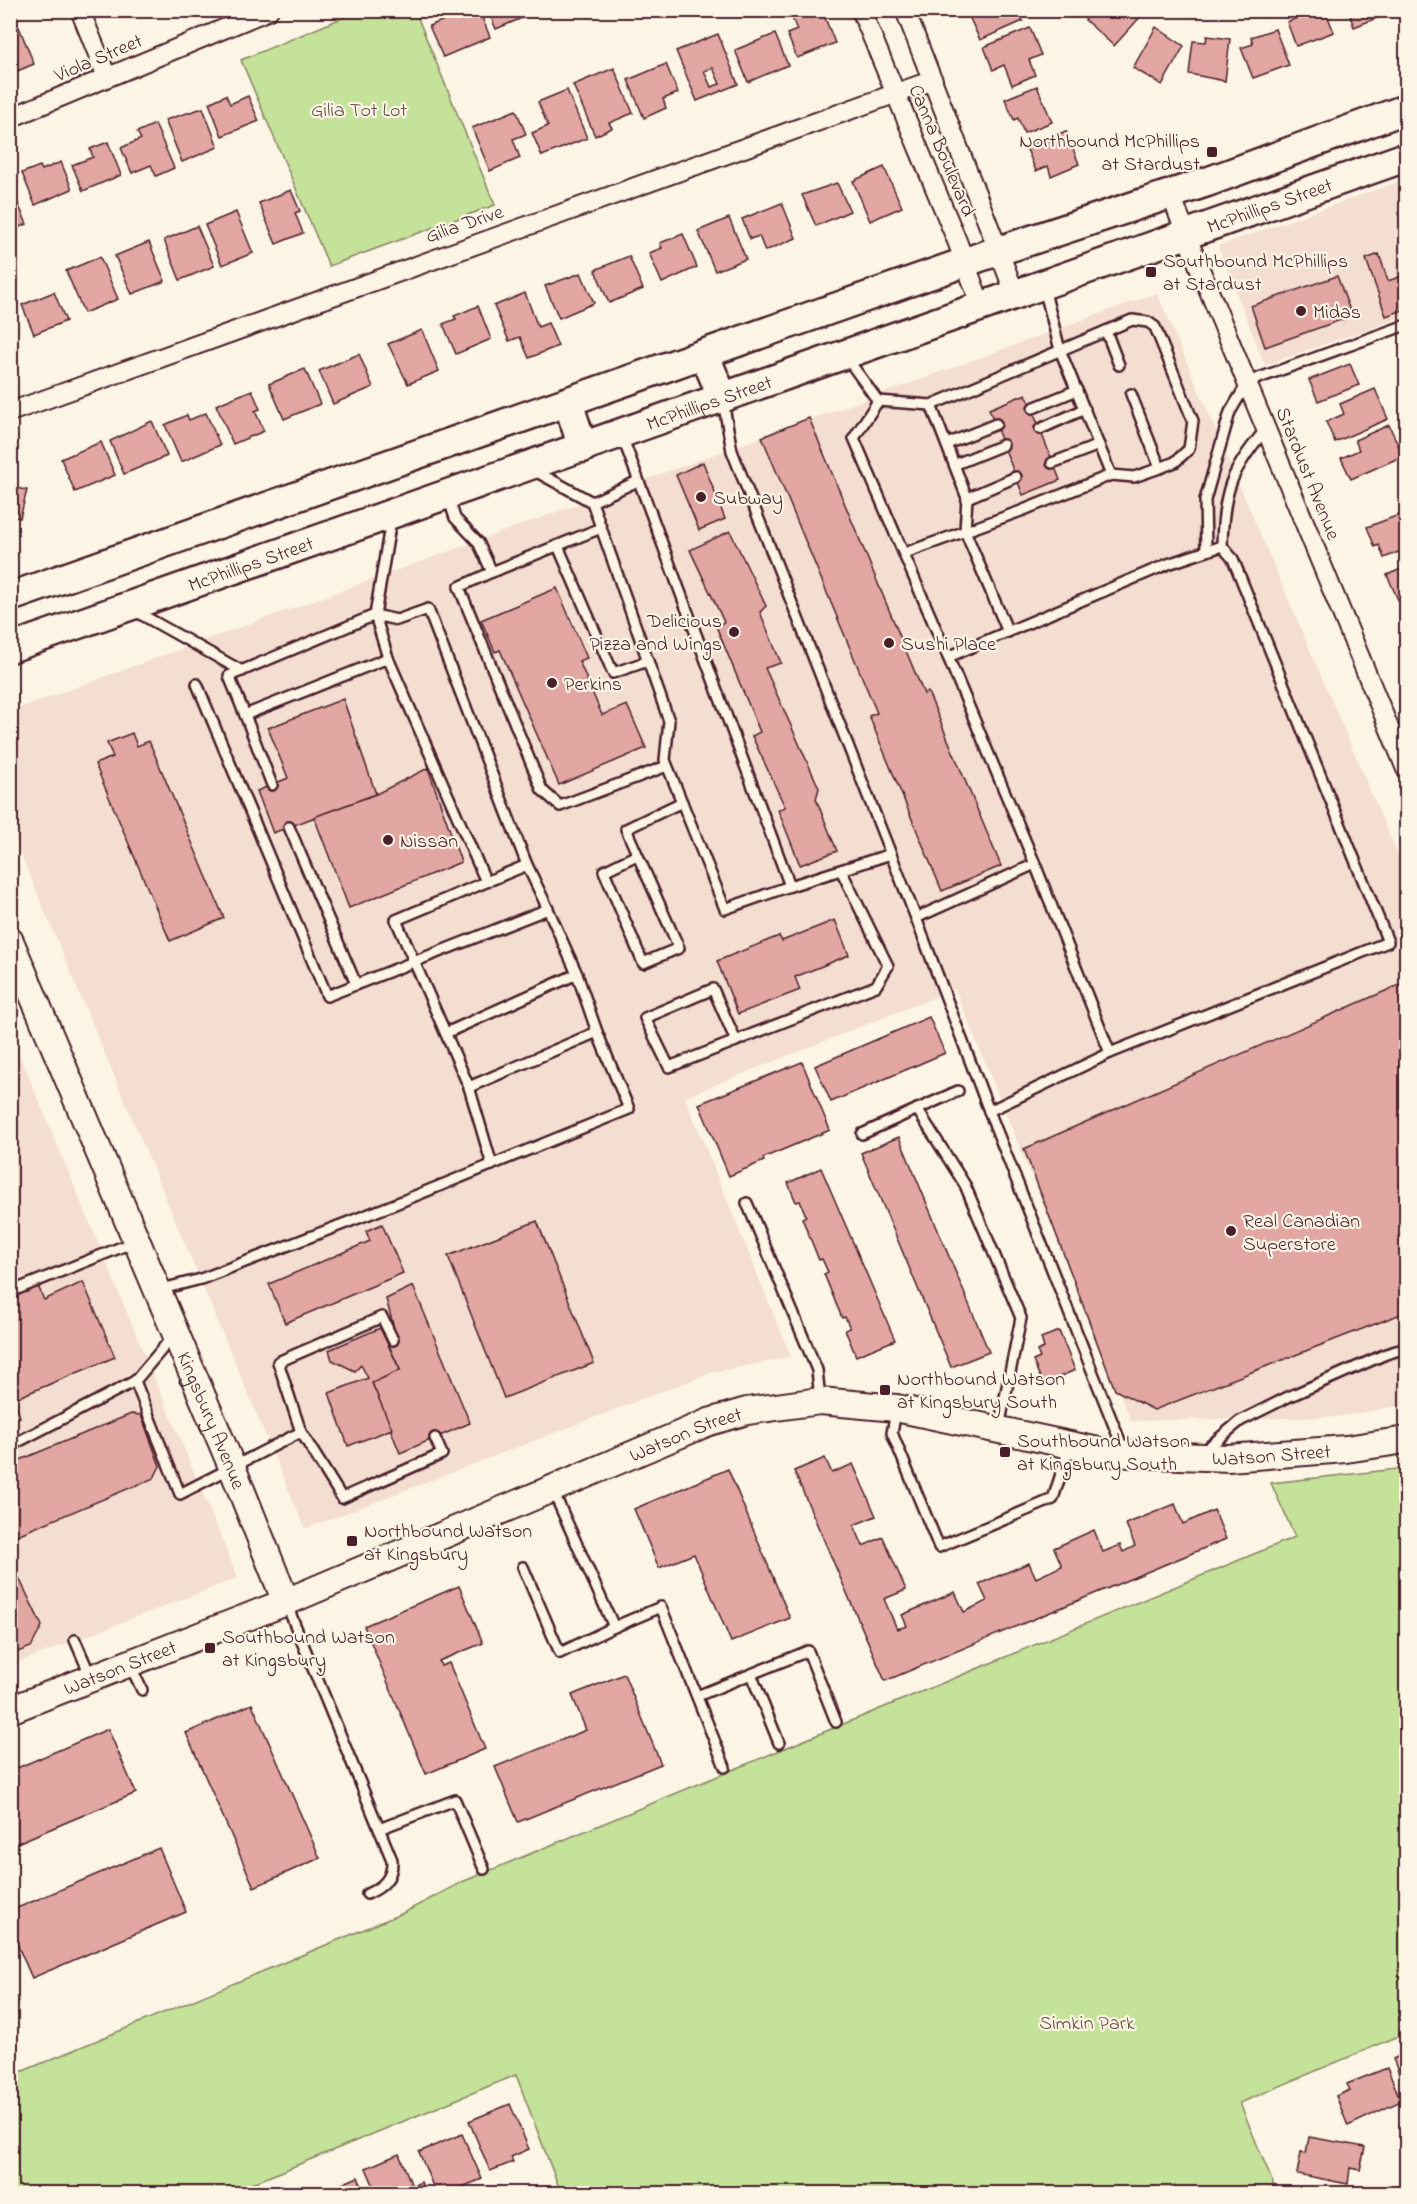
<svg xmlns="http://www.w3.org/2000/svg" width="1417" height="2204" viewBox="0 0 1417 2204" font-family="'Indie Flower',sans-serif">
  <style>
    .built { fill: #f4ded1 }
    .green { fill: #c4e299; stroke: #878062; stroke-width: 1.5 }
    .building { fill: #e2a7a2; stroke: #4a1f2b; stroke-width: 1.5; fill-rule: evenodd }
    .lines { fill: none; stroke-linecap: round; stroke-linejoin: round }
    .lane-casing { stroke: #4a1f2b; stroke-width: 14 }
    .street-casing { stroke: #4a1f2b; stroke-width: 22 }
    .secondary-casing { stroke: #4a1f2b; stroke-width: 30 }
    .primary-casing { stroke: #4a1f2b; stroke-width: 33 }
    .lane { stroke: #fcf5e5; stroke-width: 9 }
    .street { stroke: #fcf5e5; stroke-width: 18 }
    .secondary { stroke: #fcf5e5; stroke-width: 26 }
    .primary { stroke: #fcf5e5; stroke-width: 28 }
    .poi-dot { fill: #4a1f2b; stroke: #fcf5e5; stroke-width: 2 }
    .labels { text-anchor: middle; stroke-width: 4.5; stroke-linejoin: round; paint-order: stroke }
    .street-label { font-size: 20px; fill: #4a1f2b; stroke: #fcf5e5 }
    .park-label { font-size: 20px; fill: #685046; stroke: #fcf5e5 }
    .poi-label { font-size: 20px; fill: #4a1f2b; stroke: #fcf5e5; text-anchor: start }
  </style>
  <rect width="100%" height="100%" fill="#fcf5e5"/>
  <filter id="ink" filterUnits="userSpaceOnUse"><feTurbulence type="fractalNoise" baseFrequency=".0167" numOctaves="2"/><feDisplacementMap in="SourceGraphic" scale="12" xChannelSelector="R" yChannelSelector="G"/><feConvolveMatrix kernelMatrix="1 2 1 2 8 2 1 2 1" color-interpolation-filters="sRGB"/></filter>
  <g filter="url(#ink)">
    <!-- built -->
    <g class="built">
      <path d="M1406 179V316L1265 365 1218 246Z"/>
      <path d="M1157 293 1406 874V1405L1336 1417 1131 1421 955 989 685 1097 791 1357 710 1373 305 1529 11 831V711Z"/>
      <path d="M10 1032 238 1578 11 1665H10Z"/>
    </g>
    <!-- green -->
    <g class="green">
      <path d="M359 11H415L495 205 329 266 241 60Z"/>
      <path d="M1406 1468V2033L1240 2103 1277 2193H561L516 2075 229 2193 11 2194V2076L403 1913 462 1882 1295 1537 1271 1483Z"/>
    </g>
    <!-- building -->
    <g class="building">
      <path d="M455 10H479L490 37 443 57 429 26 452 17 450 13Z"/>
      <path d="M488 10H541L496 29Z"/>
      <path d="M797 10H822L835 43 797 58 787 34 797 30 790 13Z"/>
      <path d="M966 10H1018L1023 21 980 40Z"/>
      <path d="M1093 10H1140L1143 14 1114 46 1085 20Z"/>
      <path d="M1318 10H1325L1334 32 1296 46 1287 22Z"/>
      <path d="M1348 10H1391L1392 12 1354 27Z"/>
      <path d="M19 27 34 64 10 74V30Z"/>
      <path d="M1156 27 1184 46 1162 85 1133 68Z"/>
      <path d="M1030 28 1041 55 1029 60 1035 75 1012 85 1004 65 993 70 984 47Z"/>
      <path d="M1275 29 1289 65 1253 78 1241 48 1253 44 1251 37Z"/>
      <path d="M718 34 738 84 697 101 676 51ZM713 68 720 84 711 87 704 71Z"/>
      <path d="M775 34 788 65 748 82 735 50Z"/>
      <path d="M1207 36 1230 39 1225 81 1189 74 1193 41 1206 42Z"/>
      <path d="M666 64 678 93 663 99 666 108 644 118 628 80Z"/>
      <path d="M614 68 633 113 609 123 612 128 595 136 573 85Z"/>
      <path d="M1037 86 1052 122 1024 133 1018 118 1014 120 1005 99Z"/>
      <path d="M567 90 587 138 542 156 532 133 548 126 538 102Z"/>
      <path d="M226 95 230 104 248 96 259 121 222 136 209 103Z"/>
      <path d="M203 108 218 147 182 162 165 120Z"/>
      <path d="M516 110 526 134 513 139 520 158 490 171 472 128Z"/>
      <path d="M155 124 174 168 156 176 151 165 132 173 121 148 141 139 137 132Z"/>
      <path d="M1066 131 1079 164 1051 176 1048 166 1036 171 1026 147Z"/>
      <path d="M108 142 121 175 83 191 72 165 93 157 90 149Z"/>
      <path d="M61 162 72 189 35 205 22 173 40 166 42 170Z"/>
      <path d="M884 167 902 207 870 221 853 181Z"/>
      <path d="M837 183 850 211 816 226 802 195Z"/>
      <path d="M291 190 300 211 295 213 303 233 276 244 259 203Z"/>
      <path d="M15 197 27 224 10 231V199Z"/>
      <path d="M782 203 796 238 765 251 759 236 750 239 742 219Z"/>
      <path d="M236 212 253 253 222 265 205 225Z"/>
      <path d="M729 218 746 259 715 271 698 231Z"/>
      <path d="M197 226 214 266 180 280 164 240Z"/>
      <path d="M683 234 697 267 662 283 649 253 662 248 660 243Z"/>
      <path d="M149 242 165 281 132 294 115 256Z"/>
      <path d="M1379 254 1388 281 1402 276 1406 284V309L1386 316 1366 259Z"/>
      <path d="M629 256 643 289 609 303 595 270Z"/>
      <path d="M100 257 118 299 84 313 66 271Z"/>
      <path d="M581 273 594 303 559 318 545 286Z"/>
      <path d="M1337 276 1352 316 1265 347 1251 306Z"/>
      <path d="M54 292 66 321 34 334 22 305Z"/>
      <path d="M525 293 538 327 548 323 558 346 529 358 520 337 509 341 494 306Z"/>
      <path d="M478 306 491 339 456 354 443 324 456 319 454 316Z"/>
      <path d="M422 330 439 371 408 384 388 344Z"/>
      <path d="M359 354 373 387 333 404 319 371Z"/>
      <path d="M1350 364 1359 385 1318 401 1309 380Z"/>
      <path d="M305 369 320 404 284 419 269 384Z"/>
      <path d="M1375 389 1388 419 1335 442 1326 422 1344 414 1340 404Z"/>
      <path d="M252 390 260 409 255 411 264 431 233 444 216 405Z"/>
      <path d="M1026 394 1060 480 1023 495 989 409Z"/>
      <path d="M206 413 220 445 181 462 165 425 187 415 189 420Z"/>
      <path d="M809 418 924 694 928 692 1001 866 942 891 869 716 877 713 762 437Z"/>
      <path d="M152 421 167 456 124 474 110 441Z"/>
      <path d="M1389 425 1403 456 1351 479 1341 458 1359 450 1355 440Z"/>
      <path d="M101 442 115 475 75 492 61 459Z"/>
      <path d="M703 462 725 519 699 530 676 475Z"/>
      <path d="M10 487 27 490 20 518 10 516Z"/>
      <path d="M1399 515 1406 533V549L1384 558 1379 545 1375 547 1367 527Z"/>
      <path d="M730 531 766 606 760 612 781 663 765 668 819 788 816 799 837 851 800 865 778 810 785 807 752 736 760 732 716 626 724 622 690 550Z"/>
      <path d="M1406 567V599L1399 602 1387 575Z"/>
      <path d="M557 588 587 658 579 661 602 715 627 705 646 748 559 785 500 650 495 652 481 620Z"/>
      <path d="M343 699 376 794 273 833 257 791 288 778 268 728Z"/>
      <path d="M132 733 137 746 149 741 224 918 170 941 95 764 113 757 107 743Z"/>
      <path d="M428 768 461 862 349 908 314 817 376 794Z"/>
      <path d="M835 920 849 955 795 977 800 990 738 1014 717 961 779 936 782 941Z"/>
      <path d="M1406 982V1312L1154 1410 1115 1390 1024 1149Z"/>
      <path d="M929 1017 945 1053 831 1102 815 1066Z"/>
      <path d="M802 1062 830 1130 763 1158 764 1161 729 1176 699 1104Z"/>
      <path d="M899 1137 989 1352 951 1367 861 1153Z"/>
      <path d="M821 1168 895 1340 856 1356 845 1330 850 1328 845 1317 842 1318 824 1274 828 1272 822 1259 819 1260 802 1218 806 1216 800 1201 796 1202 788 1183Z"/>
      <path d="M537 1221 594 1363 504 1398 448 1256Z"/>
      <path d="M382 1224 403 1273 285 1323 269 1284 370 1241 366 1231Z"/>
      <path d="M83 1282 115 1357 14 1399 20 1417 10 1421V1298L38 1286 44 1300Z"/>
      <path d="M413 1286 470 1423 400 1453 372 1383 400 1370 387 1341 397 1339 386 1299Z"/>
      <path d="M380 1328 400 1370 372 1383 392 1429 348 1446 329 1393 368 1378 361 1365 355 1371 332 1360 329 1350Z"/>
      <path d="M1059 1331 1075 1370 1043 1384 1033 1361 1040 1358 1037 1351 1044 1348 1041 1338Z"/>
      <path d="M131 1414 141 1415 160 1466 154 1478 10 1538V1464Z"/>
      <path d="M825 1458 832 1473 853 1464 876 1516 854 1525 863 1546 883 1537 906 1590 884 1599 897 1629 907 1626 902 1615 955 1592 964 1612 987 1601 979 1584 1029 1563 1036 1578 1062 1566 1054 1548 1094 1530 1103 1552 1120 1545 1123 1552 1135 1546 1126 1524 1175 1504 1183 1524 1214 1510 1226 1539 885 1681 794 1471Z"/>
      <path d="M728 1469 790 1618 731 1642 694 1554 659 1568 634 1509Z"/>
      <path d="M10 1559 42 1626 31 1647 10 1655Z"/>
      <path d="M459 1586 483 1643 439 1661 441 1666 449 1663 485 1749 426 1774 364 1626Z"/>
      <path d="M624 1674 661 1764 518 1822 495 1767 586 1730 572 1695Z"/>
      <path d="M252 1704 320 1858 254 1887 186 1733Z"/>
      <path d="M108 1729 136 1793 10 1846V1771Z"/>
      <path d="M159 1848 186 1912 32 1978 10 1928V1911Z"/>
      <path d="M1406 2053V2091L1393 2059Z"/>
      <path d="M1387 2068 1401 2101 1348 2126 1336 2096 1350 2090 1347 2084Z"/>
      <path d="M510 2104 529 2149 511 2157 513 2162 490 2171 469 2121Z"/>
      <path d="M462 2134 482 2179 462 2187 464 2194H436L419 2152Z"/>
      <path d="M1309 2137 1365 2147 1360 2170 1350 2168 1348 2184 1297 2174 1301 2152 1306 2153Z"/>
      <path d="M399 2154 412 2186 421 2182 426 2194H377L366 2168Z"/>
      <path d="M358 2177 365 2194H318Z"/>
    </g>
    <g class="lines">
      <defs>
        <g id="lane">
          <path d="M228 10 235 25"/>
          <path d="M1044 288 1060 350 1111 475"/>
          <path d="M1106 331 1119 365"/>
          <path d="M846 357 878 401 931 405 1132 320 1148 322 1155 327 1193 421 1189 449 1175 462 1160 468 1134 477 1111 475 1021 511 905 553"/>
          <path d="M1131 394 1160 468"/>
          <path d="M723 401 732 451 916 918"/>
          <path d="M878 401 854 438 948 657 1168 564 1222 546 1233 559 1388 942 1110 1053"/>
          <path d="M931 405 967 498 965 531 1008 632"/>
          <path d="M1033 408 1077 390"/>
          <path d="M1040 429 1085 409"/>
          <path d="M947 444 996 424"/>
          <path d="M1052 463 1099 445"/>
          <path d="M956 464 1003 445"/>
          <path d="M535 471 592 502 669 721 665 760 725 909 790 886 622 436"/>
          <path d="M448 497 455 518 478 542 492 572 459 587 542 790 560 806 667 766"/>
          <path d="M967 498 1016 477"/>
          <path d="M592 502 638 481"/>
          <path d="M558 546 613 673 648 661"/>
          <path d="M1222 546C1223 491 1231 470 1266 429"/>
          <path d="M1206 549 1205 500 1230 412 1248 382 1406 325"/>
          <path d="M492 572 601 528"/>
          <path d="M135 611 242 671"/>
          <path d="M948 657 1035 864 1110 1053 989 1111 1124 1451"/>
          <path d="M388 658 486 882 396 920 469 1087 597 1032 577 974 446 1033"/>
          <path d="M197 684 327 996 548 909 527 865 428 609 397 620 375 615 229 676 245 715 388 658 375 615 391 520"/>
          <path d="M245 715 272 785"/>
          <path d="M289 827 356 984"/>
          <path d="M637 855 604 871 643 963 679 948 626 829 682 802"/>
          <path d="M486 882 527 865"/>
          <path d="M790 886 891 854"/>
          <path d="M548 909 577 974"/>
          <path d="M736 1041 713 989 645 1018 669 1067 736 1041 745 1037 876 986 888 966 841 870"/>
          <path d="M469 1087 492 1165"/>
          <path d="M917 1109 965 1185 1021 1318 999 1427"/>
          <path d="M989 1111 916 918 1035 864"/>
          <path d="M862 1134 958 1091"/>
          <path d="M747 1203 817 1370 820 1399"/>
          <path d="M158 1290 201 1279 395 1204 629 1109 597 1032"/>
          <path d="M10 1292 134 1242"/>
          <path d="M135 1381 180 1494 301 1432 342 1498 442 1454 435 1438"/>
          <path d="M896 1411 892 1433 939 1547 1053 1499 1070 1445"/>
          <path d="M301 1432 278 1362 382 1317 393 1340"/>
          <path d="M10 1446 135 1381 174 1335"/>
          <path d="M1204 1451 1240 1421 1288 1397 1386 1354 1406 1348"/>
          <path d="M523 1567 560 1653 614 1627 553 1491"/>
          <path d="M286 1603 392 1860C393 1878 383 1887 367 1894"/>
          <path d="M614 1627 661 1607 725 1767"/>
          <path d="M75 1640 91 1677"/>
          <path d="M130 1665 142 1690"/>
          <path d="M751 1674 779 1743"/>
          <path d="M697 1696 808 1651 836 1722"/>
          <path d="M379 1829 455 1800 484 1869"/>
        </g>
        <g id="street">
          <path d="M80 10 107 77"/>
          <path d="M861 10 957 241 982 308"/>
          <path d="M905 10 1016 296"/>
          <path d="M10 118 269 10"/>
          <path d="M1171 194 1186 235 1406 769"/>
          <path d="M10 412 933 80"/>
        </g>
        <g id="secondary">
          <path id="s1" d="M10 941 232 1467 286 1602"/>
          <path id="s2" d="M10 1710 286 1602 709 1422 747 1411 820 1401 896 1408 1108 1453 1228 1458 1346 1449 1406 1440"/>
        </g>
        <g id="primary">
          <path d="M704 354 723 398"/>
          <path d="M568 402 583 448"/>
          <path d="M10 597 980 257 1207 182 1406 109"/>
          <path id="s3" d="M10 648 1406 157"/>
        </g>
      </defs>
      <!-- lane casing -->
      <use href="#lane" class="lane-casing"/>
      <!-- street casing -->
      <use href="#street" class="street-casing"/>
      <!-- secondary casing -->
      <use href="#secondary" class="secondary-casing"/>
      <!-- primary casing -->
      <use href="#primary" class="primary-casing"/>
      <!-- lane -->
      <use href="#lane" class="lane"/>
      <!-- street -->
      <use href="#street" class="street"/>
      <!-- secondary -->
      <use href="#secondary" class="secondary"/>
      <!-- primary -->
      <use href="#primary" class="primary"/>
    </g>
  </g>
  <!-- markers -->
  <g class="poi-dot">
    <rect x="1206" y="146" width="12" height="12" rx="3"/>
    <rect x="1145" y="266" width="12" height="12" rx="3"/>
    <circle cx="1301" cy="311" r="6"/>
    <circle cx="701" cy="497" r="6"/>
    <circle cx="734" cy="632" r="6"/>
    <circle cx="889" cy="643" r="6"/>
    <circle cx="552" cy="683" r="6"/>
    <circle cx="388" cy="840" r="6"/>
    <circle cx="1231" cy="1231" r="6"/>
    <rect x="879" y="1384" width="12" height="12" rx="3"/>
    <rect x="999" y="1446" width="12" height="12" rx="3"/>
    <rect x="346" y="1535" width="12" height="12" rx="3"/>
    <rect x="204" y="1642" width="12" height="12" rx="3"/>
  </g>
  <g class="labels">
    <!-- street labels -->
    <g class="street-label">
      <text transform="translate(98 57) rotate(-23)" y="7">Viola Street</text>
      <text transform="translate(943 150) rotate(67)" y="7">Canna Boulevard</text>
      <text dy="7" stroke="none"><textPath href="#s3" startOffset="1335">McPhillips Street</textPath></text>
      <text transform="translate(464 223) rotate(-19)" y="7">Gilia Drive</text>
      <text dy="7" stroke="none"><textPath href="#s3" startOffset="741">McPhillips Street</textPath></text>
      <text transform="translate(1309 473) rotate(68)" y="7">Stardust Avenue</text>
      <text dy="7" stroke="none"><textPath href="#s3" startOffset="255">McPhillips Street</textPath></text>
      <text dy="7" stroke="none"><textPath href="#s1" startOffset="520">Kingsbury Avenue</textPath></text>
      <text dy="7" stroke="none"><textPath href="#s2" startOffset="730">Watson Street</textPath></text>
      <text dy="7" stroke="none"><textPath href="#s2" startOffset="1326">Watson Street</textPath></text>
      <text dy="7" stroke="none"><textPath href="#s2" startOffset="118">Watson Street</textPath></text>
    </g>
    <!-- park labels -->
    <g class="park-label">
      <text x="359" y="116">Gilia Tot Lot</text>
      <text x="1087" y="2029">Simkin Park</text>
    </g>
    <!-- poi labels -->
    <g class="poi-label">
      <text x="1200" y="147" text-anchor="end">Northbound McPhillips<tspan x="1200" dy="23">at Stardust</tspan></text>
      <text x="1163" y="267">Southbound McPhillips<tspan x="1163" dy="23">at Stardust</tspan></text>
      <text x="1313" y="318">Midas</text>
      <text x="713" y="504">Subway</text>
      <text x="722" y="627" text-anchor="end">Delicious<tspan x="722" dy="23">Pizza and Wings</tspan></text>
      <text x="901" y="650">Sushi Place</text>
      <text x="564" y="690">Perkins</text>
      <text x="400" y="847">Nissan</text>
      <text x="1243" y="1227">Real Canadian<tspan x="1243" dy="23">Superstore</tspan></text>
      <text x="897" y="1385">Northbound Watson<tspan x="897" dy="23">at Kingsbury South</tspan></text>
      <text x="1017" y="1447">Southbound Watson<tspan x="1017" dy="23">at Kingsbury South</tspan></text>
      <text x="364" y="1537">Northbound Watson<tspan x="364" dy="23">at Kingsbury</tspan></text>
      <text x="222" y="1643">Southbound Watson<tspan x="222" dy="23">at Kingsbury</tspan></text>
    </g>
  </g>
  <!-- margin -->
  <rect width="1417" height="2204" fill="none" stroke="#fcf5e5" stroke-width="36"/>
  <rect x="18" y="18" width="1381" height="2168" fill="none" stroke="#4a1f2b" stroke-width="2" filter="url(#ink)"/>
</svg>
